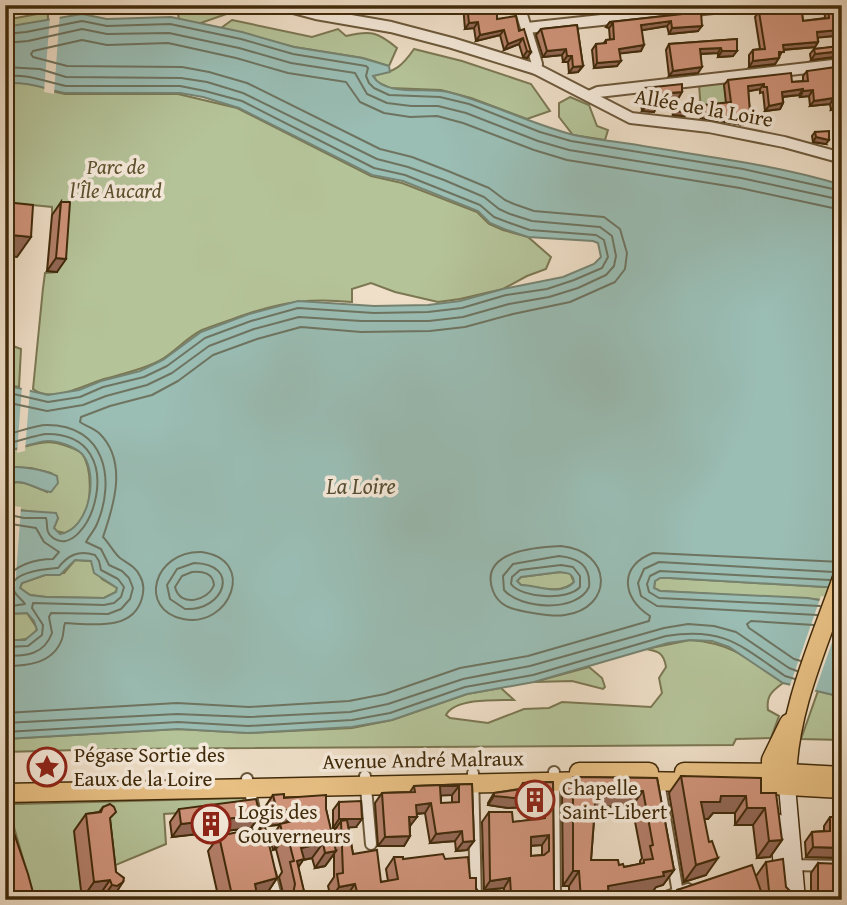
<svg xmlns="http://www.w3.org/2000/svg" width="847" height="905" viewBox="0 0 847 905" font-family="'Gentium Book Plus',serif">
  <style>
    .green { fill: #b5c399; stroke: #7b7752; stroke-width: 2 }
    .water { fill: #9abdb4; stroke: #768370; stroke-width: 2; fill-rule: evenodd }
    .pier { fill: #efdfc8 }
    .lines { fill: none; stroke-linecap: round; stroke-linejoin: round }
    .shore { stroke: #6e7460; stroke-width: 2 }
    .minor-casing { stroke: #6c583a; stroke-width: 14 }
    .secondary-casing { stroke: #412b0b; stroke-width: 19 }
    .primary-casing { stroke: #412b0b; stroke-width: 21 }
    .minor { stroke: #f5eadb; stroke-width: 10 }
    .secondary { stroke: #f5eadb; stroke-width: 16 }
    .primary { stroke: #e8c084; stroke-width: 18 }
    .wall { fill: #b37f6a; stroke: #412b0b; stroke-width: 2; fill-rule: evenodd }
    .shaded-wall { fill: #926856; stroke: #412b0b; stroke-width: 2 }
    .building { fill: #d0947b; stroke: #412b0b; stroke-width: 2; fill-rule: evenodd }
    .labels { text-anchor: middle; stroke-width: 7; stroke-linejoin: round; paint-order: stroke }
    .street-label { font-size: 21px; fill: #412b0b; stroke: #f5eadb }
    .park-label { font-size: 21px; font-style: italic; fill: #5e512e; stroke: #f5eadb }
    .poi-label { font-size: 21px; fill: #412b0b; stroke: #f5eadb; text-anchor: start }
    .water-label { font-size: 23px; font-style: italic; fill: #575035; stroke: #f5eadb }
  </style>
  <rect width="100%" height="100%" fill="#efdfc8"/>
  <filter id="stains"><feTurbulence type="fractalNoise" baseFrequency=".00286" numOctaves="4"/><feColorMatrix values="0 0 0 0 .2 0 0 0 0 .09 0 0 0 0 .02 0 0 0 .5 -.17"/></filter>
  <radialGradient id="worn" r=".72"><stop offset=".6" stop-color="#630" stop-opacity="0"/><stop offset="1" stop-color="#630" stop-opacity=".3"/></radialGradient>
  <!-- green -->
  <g class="green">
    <path d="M170 5H250L249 9 235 11 198 24 179 19 177 9Z"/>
    <path d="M48 12 47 90 65 94H178L237 108 371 176 402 183 477 212 489 224 503 230 528 237 551 257 546 269 527 276 503 289 460 299 438 302 395 292 371 283 352 289V302C313 298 285 301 247 314 233 319 217 324 202 330 186 338 174 353 159 361 141 370 123 374 104 379 83 385 53 404 33 389L43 288 45 273 57 272 61 215H52V207L32 205 5 218V20Z"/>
    <path d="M232 20 312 37 338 29 346 36C371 30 378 32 397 48L389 66 363 58 294 47 221 28Z"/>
    <path d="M414 49 462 61 531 84 550 111 527 119 471 98 441 90 390 88 377 82 373 75 375 74C395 73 403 65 414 49Z"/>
    <path d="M724 82 727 108 701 110 699 85Z"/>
    <path d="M570 97 589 105 597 126 608 130 605 140 573 135 559 117V103Z"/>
    <path d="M5 343 21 349 19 387 13 386 6 451C41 444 45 435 81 452 93 468 93 508 79 524 76 528 70 530 65 533L56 531 54 528 58 518C39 508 23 515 5 505V486C19 477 33 486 47 492L51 473 31 468 5 467Z"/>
    <path d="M75 560 91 561 102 579 117 588 116 592 104 598 46 597 30 595 20 588 22 583 45 575 64 573Z"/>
    <path d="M560 572 570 573 574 582C561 595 538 587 521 585L517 581 521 577Z"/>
    <path d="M660 578H670L842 588 824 600 660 591 654 588 655 581Z"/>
    <path d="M27 613 37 628C34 642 18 640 5 640V614Z"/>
    <path d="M690 640C732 643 749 659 783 683 772 691 766 696 768 710L779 716 771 738 736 739 733 745 116 749 5 752V739L178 729 248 733 352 728 392 720 467 694 501 688 514 700C497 700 455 698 446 715L450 718 488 723 524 709 549 708 562 702 651 707 662 693 659 678 666 667C664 653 658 651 646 649Z"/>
    <path d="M589 667 602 678 605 687 603 689 572 681 534 682Z"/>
    <path d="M818 691 842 697V740L801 739Z"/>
    <path d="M243 798 246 809 164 814 166 844 113 866 120 900H35L9 810V804H18Z"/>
  </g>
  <!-- water -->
  <g class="water">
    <path d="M82 14 107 19 171 17 242 32 294 47 362 58 389 66 390 72 373 76C385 97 427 87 448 92 491 103 531 124 574 135 597 140 620 142 643 146 709 157 777 165 842 185V588L670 578H660L655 581 654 588 660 591 808 598 842 604V697L783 683 729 647 712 641 690 640 668 643 534 682 467 694 392 720 352 727 248 733 178 729 5 739V640H25L37 630 34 621 27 613 5 614V505L14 510 56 513 58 518 54 528 60 534C89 530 99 476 83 455 76 447 59 441 48 441 40 441 15 449 5 452V385L48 395 79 390 101 381 140 371 163 360 201 332 249 314 298 301 374 306 428 305 460 301 503 289 563 277 594 264 601 257 598 243 593 241 528 237 504 229 490 223 478 211 403 181 372 175 239 108 203 97 180 93H65C41 88 32 82 5 83V27ZM75 560 91 561 94 573 117 588 116 592 104 598 46 597 30 595 20 588 22 583 45 575H60ZM560 572C568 573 573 573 574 582 560 597 538 585 521 585L517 581 521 577Z"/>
    <path d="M5 467C21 466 42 469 57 476L58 483 51 492C35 490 21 475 5 486Z"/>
  </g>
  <!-- pier -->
  <g class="pier">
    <path d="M60 13 57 52 54 94 44 92 50 16Z"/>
    <path d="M22 386 30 388 25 451 17 453Z"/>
    <path d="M13 506 21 507 13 617 5 618Z"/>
    <path d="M821 596 842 600V614L814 694 789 688Z"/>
  </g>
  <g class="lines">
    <!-- shore -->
    <g class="shore">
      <path d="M5 34 26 32 82 21 107 26 170 24 241 39 293 54 366 66 368 68 366 76 369 83 374 88 389 95 440 97 469 104 540 132 571 141 743 169 842 191"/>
      <path d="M5 43 28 41 82 29 107 34 169 33 239 48 291 63 355 73 367 94 387 103 411 106H438L466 113 538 141 569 150 741 178 842 200"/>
      <path d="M5 67 40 69 66 77 181 78 207 82 243 93 377 159 408 167 444 180 484 197 499 209 510 214 532 221 600 227 612 236 616 256 614 266 606 275 578 288 549 297 509 304 463 317 429 321H361L299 317 254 329 209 346 172 373 147 385 106 396 83 405 47 411 5 402"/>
      <path d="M5 76C31 74 42 81 66 86H180L205 91 242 101 374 168 405 175 480 205 494 217 507 222 530 230 596 235 604 240 608 257 602 268 574 280 547 289 506 295 462 308 428 312 374 313 298 308 251 321 205 338 167 366 144 377 103 387 80 397 48 402 5 392"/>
      <path d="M5 435C19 432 34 425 47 425 105 425 116 479 97 524 94 531 89 536 86 542L101 549 109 565 122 571 129 578 133 588 130 599 121 609 108 614 51 613 49 617 52 633C44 655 26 656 5 656"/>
      <path d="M5 444C16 442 39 434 47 434 136 434 87 566 52 537 45 532 48 524 46 518H24L5 514"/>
      <path d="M5 523 36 528 44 542 59 552 53 559C36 559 13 565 5 581"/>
      <path d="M561 546C613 551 614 608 565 615 552 617 540 614 527 612 513 609 499 607 493 591 478 551 536 547 561 546Z"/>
      <path d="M201 552C258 559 230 629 183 619 137 609 154 551 201 552Z"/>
      <path d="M559 556C578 558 591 565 589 587 577 613 520 609 504 590L503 576 513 564Z"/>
      <path d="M194 563C241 564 225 611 185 609L170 599 167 585 177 569Z"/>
      <path d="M561 565 573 567 580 576V587C568 601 521 598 511 584L512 577 520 570Z"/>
      <path d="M192 572C203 571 213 573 214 585 208 601 180 608 175 587L182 576Z"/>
      <path d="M820 606 659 598 649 592 647 584 650 576 660 571 830 580"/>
      <path d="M5 607 25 604C22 599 17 597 14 591 5 572 47 569 58 568 68 555 78 550 95 555L99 561 101 570 118 579 124 587 121 597 114 603 104 605 33 603 32 608 43 625 42 635 28 646 5 647"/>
      <path d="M817 615 657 606 641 596 638 583 644 569 659 562 834 572"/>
      <path d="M801 661 794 659 749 628 747 624 751 621 814 625"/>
      <path d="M5 666C27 666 53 664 62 639 64 634 63 628 65 623 91 624 133 632 142 598 144 591 144 583 140 576 136 567 128 564 120 558 114 553 109 543 103 537 114 505 128 461 99 433 93 428 86 426 80 422L81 417 110 406 152 395 178 381 213 355 257 339 301 327 361 332 430 331 465 327 513 314 570 302 615 282 625 269 627 253 620 229 604 217 534 211 514 204 505 200 489 188 448 171 412 157 380 149 247 83 209 72 182 67 67 66 33 57 31 54 33 51 82 40 107 45 168 43 236 58 288 73 346 82 360 102 384 113 410 117 437 116 463 123 534 150 567 160 740 188 842 210"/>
      <path d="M5 713 177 703 249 707 349 701 385 694 460 668 528 656 649 621 650 616C621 598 619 565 653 553L842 562"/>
      <path d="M5 723 177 714 249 717 350 712 388 704 463 679 530 666 664 628 688 624 714 626 736 632 789 668 797 671"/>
      <path d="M5 732 178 722 248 726 352 720 390 713 465 687 533 675 666 636C724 627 740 645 785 676L795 679"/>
    </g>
    <defs>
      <g id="minor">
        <path d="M282 5 316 14 391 27 452 43 536 69 631 118 709 127 784 142 842 158"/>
        <path d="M519 5 537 64 536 69"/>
        <path d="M527 28 741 5"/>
        <path d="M589 96 598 92 842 64"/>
        <path d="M554 772 555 900"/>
        <path d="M473 773 476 900"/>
        <path d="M365 776 371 844"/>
        <path d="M247 779 262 844"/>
        <path d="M659 782 678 893"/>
        <path d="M789 865 842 866"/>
        <path d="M270 873 277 900"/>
        <path d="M658 900 688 889"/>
      </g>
      <g id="secondary">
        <path d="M787 786 797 900"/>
        <path d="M777 822 786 900"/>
      </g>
      <g id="primary">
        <path d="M579 772H649"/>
        <path d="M684 772 787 773 842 776"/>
        <path d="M635 781 698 782"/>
        <path d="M771 782V760L789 723"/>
        <path d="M737 783 842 789"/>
        <path d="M787 783C787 712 819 644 842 578"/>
        <path d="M5 793 593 781"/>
      </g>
    </defs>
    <!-- minor casing -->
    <use href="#minor" class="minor-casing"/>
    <!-- secondary casing -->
    <use href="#secondary" class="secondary-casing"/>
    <!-- primary casing -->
    <use href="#primary" class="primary-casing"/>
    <!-- minor -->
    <use href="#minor" class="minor"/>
    <!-- secondary -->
    <use href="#secondary" class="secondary"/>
    <!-- primary -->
    <use href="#primary" class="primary"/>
  </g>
  <!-- wall -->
  <g class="wall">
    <path d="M463 5H479L480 10 519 31 531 52 527 58 523 57 519 44 504 50 500 35 476 41 474 28 465 29Z"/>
    <path d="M536 5H564L561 9 537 12Z"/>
    <path d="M778 5H801L803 21 825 18 824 5H842V56L811 60 810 54 814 49 835 47 834 36 818 37V42L815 47 783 50 775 64 749 67V55L753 50 760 49 755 17 759 12 778 10Z"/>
    <path d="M701 12 698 31 669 34 667 26 642 30 641 51 620 53 617 66 594 68 592 50 596 44H603L606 40H610L609 28 606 27 610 22Z"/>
    <path d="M577 25 583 66 578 72 569 73 568 62H563L562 55 543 57 536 35 541 29Z"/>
    <path d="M737 39 733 56 718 57V53L701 54 698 73 669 76 666 50 669 44Z"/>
    <path d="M807 71 839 91H842V115L841 114H839L838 109 831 110 830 104 810 106 809 96 800 97 799 95 783 97V103L780 109 765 111 763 92 760 93V89L748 91 750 113 743 125 701 118V111L705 105 726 103 724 85 728 80 792 82 803 81V76Z"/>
    <path d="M645 88 678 99 658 101 654 112 642 111 640 95Z"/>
    <path d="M675 105 684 116 673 115 672 109Z"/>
    <path d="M815 132 826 144 813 142 812 136Z"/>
    <path d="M61 202 57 272 47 271 52 215Z"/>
    <path d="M681 776 761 793 782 840 770 857 757 858 753 825H735V813H713L708 819H704L706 875 684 882 669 793Z"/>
    <path d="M573 777 657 778 674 870 663 885 656 887 653 891 609 900H569V886H563L562 792ZM632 806 642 858 640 861V864L624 867 591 860 595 807Z"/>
    <path d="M553 782 554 891 548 900H504V888L484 890 482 822 489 812 513 822 541 819 544 815V806L508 808 488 805V803L494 793 519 789 523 783ZM542 845V855L531 856V846Z"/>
    <path d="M472 784 474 841 467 850 456 851 455 841 430 843 425 813 417 814 410 826V836L404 846H378L375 803 382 793 410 792 414 786ZM441 795H452V803H441Z"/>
    <path d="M273 795 326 809 333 841V832L336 828H333V810L339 802 356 827H348L353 854 381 882 388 881 386 869 394 857 403 859H445L470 878 483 900H348L347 895 331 899 328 886 334 877V854L325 866 315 868 312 858 303 860 298 867 306 900H277L284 897 279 877 282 872 276 849 273 850 270 839 280 825 267 826 263 810Z"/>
    <path d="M5 807 35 900H5Z"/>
    <path d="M103 807 110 820 116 872 112 899 99 900 98 897 82 899 74 831 86 814 99 812Z"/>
    <path d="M179 809 260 815 251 828 172 837 170 822Z"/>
    <path d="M839 814 842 858 806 857 805 842 812 832 824 831V826L830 817H837Z"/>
    <path d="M260 828 277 878 267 893 257 895 258 900H219L208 851 219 836 246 843 250 842Z"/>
    <path d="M766 862 786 887 794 900H650L671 899 677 890 756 876Z"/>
    <path d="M818 863 842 900H810L811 898V873Z"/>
  </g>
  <!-- shaded-wall -->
  <g class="shaded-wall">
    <path d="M317 5H346L343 10Z"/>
    <path d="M564 5 561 9 537 12 541 6Z"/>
    <path d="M622 5H665L604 12 608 7Z"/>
    <path d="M671 21 667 26 638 31 641 25Z"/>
    <path d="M478 22 474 28 465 29 469 23Z"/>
    <path d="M610 22 613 23 609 28 606 27Z"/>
    <path d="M702 26 698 31 669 34 672 28Z"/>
    <path d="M504 30 500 35 476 41 480 35Z"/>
    <path d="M838 30 834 36 814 38 817 32Z"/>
    <path d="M523 38 519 44 504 50 508 44Z"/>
    <path d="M818 42 815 47 779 50 783 45Z"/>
    <path d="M644 45 641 51 616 54 619 49Z"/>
    <path d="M721 48 718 53 696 54 700 49Z"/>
    <path d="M566 49 562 55 543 57 547 51Z"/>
    <path d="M527 51 531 52 527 58 523 57Z"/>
    <path d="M722 51H737L733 56 718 57Z"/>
    <path d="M842 51V56L811 60 815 54Z"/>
    <path d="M567 56H572L568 62H563Z"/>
    <path d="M779 58 775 64 749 67 753 61Z"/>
    <path d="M621 61 617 66 594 68 597 63Z"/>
    <path d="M583 66 578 72 569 73 573 67Z"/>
    <path d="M702 67 698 73 669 76 673 71Z"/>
    <path d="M764 84 760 89 744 92 748 86Z"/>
    <path d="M803 89 799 95 779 97 782 92Z"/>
    <path d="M813 90 809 96 800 97 803 91Z"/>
    <path d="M682 92 678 99 653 101 658 94Z"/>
    <path d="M834 98 830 104 810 106 814 101Z"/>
    <path d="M783 103 780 109 765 111 769 106Z"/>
    <path d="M842 103 838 109 831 110 835 104Z"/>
    <path d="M647 105H658L654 112 642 111Z"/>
    <path d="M676 111 687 112 684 116 673 115Z"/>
    <path d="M705 113 746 114 750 113 743 125 701 118Z"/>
    <path d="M816 137 829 140 826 144 813 142Z"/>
    <path d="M12 235 31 237 17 257 10 256 5 263V245Z"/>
    <path d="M56 258 66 259 57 272 47 271Z"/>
    <path d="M440 786H459L452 795 434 796Z"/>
    <path d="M643 791 632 806 586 807 596 792Z"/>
    <path d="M494 796H550L544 806 508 808 488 805Z"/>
    <path d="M721 796H746L735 813H713L708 819H689L701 802Z"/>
    <path d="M431 803 425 813 409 814 416 805Z"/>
    <path d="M747 808H765L753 825H735Z"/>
    <path d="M296 809 285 824 267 826 277 811Z"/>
    <path d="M260 815 251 828 172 837 181 824Z"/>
    <path d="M409 817H417L410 826Z"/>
    <path d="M339 819H362L356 827 342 828 341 821 336 828H333Z"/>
    <path d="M462 831 455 841 430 843 436 834Z"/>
    <path d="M287 834 276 849 273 850 283 835Z"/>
    <path d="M549 835 542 845 524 846 531 837Z"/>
    <path d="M410 836 404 846H378L385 837Z"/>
    <path d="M782 840 770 857 757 858 769 841Z"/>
    <path d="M474 841 467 850 456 851 463 842Z"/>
    <path d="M323 843 312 858 303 860 294 874 301 848Z"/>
    <path d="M813 847 842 848V858L806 857Z"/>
    <path d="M336 851 325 866 315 868 325 853Z"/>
    <path d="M718 858 706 875 684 882 696 865Z"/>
    <path d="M674 870 663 885 656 887 653 891 604 900 608 886Z"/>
    <path d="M573 871H579L569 886H563Z"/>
    <path d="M277 878 267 893 244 899 255 884Z"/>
    <path d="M510 878 504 888 484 890 490 881Z"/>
    <path d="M110 880 98 897 82 899 94 882Z"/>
    <path d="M123 882 112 899 101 900 112 885Z"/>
    <path d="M355 884 347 895 331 899 339 887Z"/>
    <path d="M554 891 548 900H507L511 894Z"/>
    <path d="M759 892 753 900H729L731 897Z"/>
  </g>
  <!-- building -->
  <g class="building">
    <path d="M467 5H479L480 10 497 11V19L516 16 519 31 524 29 531 52 527 51 523 38 508 44 504 30 480 35 478 22 469 23Z"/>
    <path d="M782 5H801L803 21 829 18 828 5H842V51L815 54 814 49 839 46 838 30 817 32 818 42 783 45 784 52H779V58L753 61V50L765 49 759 12 782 10Z"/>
    <path d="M701 12 702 26 672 28 671 21 641 25 644 45 619 49 621 61 597 63 596 44 606 43V40L614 39 613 23 610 22Z"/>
    <path d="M577 25 583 66 573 67 572 56H567L566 49 547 51 541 29Z"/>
    <path d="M737 39V51H722L721 48 700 49 702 67 673 71 669 44Z"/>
    <path d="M836 67 839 91H842V103L835 104 834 98 814 101 813 90 803 91V89L782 92 783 103 769 106 767 87H764V84L748 86 750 113 746 114 747 119 705 113V105L731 102 728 80 791 73 792 82 808 81 807 71Z"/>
    <path d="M682 84V92L658 94V105H647L645 88Z"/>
    <path d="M686 104 687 112 676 111 675 105Z"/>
    <path d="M829 131V140L816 137 815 132Z"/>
    <path d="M5 202 33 205 31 237 12 235 10 255H5Z"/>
    <path d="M61 202H70L66 259 56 258Z"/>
    <path d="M681 776 761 778V793H776L782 840 769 841 765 808H747L746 796H721L720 802H701L709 842 712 841 718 858 696 865Z"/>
    <path d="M573 777 657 778 674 870 663 872 664 876 608 886 609 900H581L579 871H573ZM643 791 653 845 650 846 653 859 644 860V863L624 867 623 864 619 865 618 860H591L596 792Z"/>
    <path d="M553 782 554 891 511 894 510 878 490 881 489 812H512L513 822 545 818V812H550V796L514 798 494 796V793L523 789V783ZM549 835V851L544 855 531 856V837Z"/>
    <path d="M472 784 474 841 463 842 462 831 436 834 431 803 416 805 417 817H409L410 836 385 837 382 793 415 792 414 786ZM440 786H459V802L441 803Z"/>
    <path d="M284 794V798L326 795V809L336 851 325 853 323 843 301 848 304 859 297 861 306 900H278V899L293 894 295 884 290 862 294 861 287 834 283 835 280 824 297 820 296 809 277 811 273 795Z"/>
    <path d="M256 799 260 815 181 824 179 809Z"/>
    <path d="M361 801 362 819H339V802Z"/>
    <path d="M110 804 114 807 116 812 110 818 116 872 124 878 123 882 117 886 112 885 110 880 94 882 86 814 101 812 103 807Z"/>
    <path d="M5 807 28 874 35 900H5V881L9 880 5 867Z"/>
    <path d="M842 813V848L813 847 812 832 830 831V817H839V814Z"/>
    <path d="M347 820 353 854 377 850 381 882 398 879 394 857H403V859L443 854 445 859 468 857 470 878H476V889L483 896V900H359L355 884 339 887 337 874 343 873 341 821Z"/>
    <path d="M265 827 277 878 255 884 258 900H233L219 836 243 831 246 843 263 839 260 828Z"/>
    <path d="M783 859 786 887 794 895V900H770L766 862Z"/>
    <path d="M818 863 842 864V900H814L813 895 818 894Z"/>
    <path d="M752 865 764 900H759V892L731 897 732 900H679L677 890Z"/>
    <path d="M664 895 673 900H650Z"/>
  </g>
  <!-- icons -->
  <defs>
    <symbol id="sight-ring" viewBox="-11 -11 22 22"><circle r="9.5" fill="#f5eadb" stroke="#8f2418" stroke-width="1.5"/><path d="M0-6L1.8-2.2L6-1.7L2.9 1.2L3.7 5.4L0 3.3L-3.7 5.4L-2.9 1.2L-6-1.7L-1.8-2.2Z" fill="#8f2418"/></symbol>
    <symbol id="building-ring" viewBox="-11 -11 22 22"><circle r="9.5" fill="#f5eadb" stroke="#8f2418" stroke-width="1.5"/><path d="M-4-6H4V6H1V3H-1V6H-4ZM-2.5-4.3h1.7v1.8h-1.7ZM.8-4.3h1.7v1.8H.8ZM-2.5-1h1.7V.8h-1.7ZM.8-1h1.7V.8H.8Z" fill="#8f2418"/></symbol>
  </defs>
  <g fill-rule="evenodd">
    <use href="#sight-ring" x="25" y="745" width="44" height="44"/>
    <use href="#building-ring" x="513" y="778" width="44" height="44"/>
    <use href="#building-ring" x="189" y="802" width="44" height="44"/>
  </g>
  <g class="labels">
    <!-- street labels -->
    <g class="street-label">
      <text transform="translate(704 108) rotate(10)" y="7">Allée de la Loire</text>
      <text transform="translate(423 760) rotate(-1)" y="7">Avenue André Malraux</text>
    </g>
    <!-- park labels -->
    <g class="park-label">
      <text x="116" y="174">Parc de<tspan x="116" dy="24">l'Île Aucard</tspan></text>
    </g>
    <!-- poi labels -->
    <g class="poi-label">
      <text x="74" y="762">Pégase Sortie des<tspan x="74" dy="24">Eaux de la Loire</tspan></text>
      <text x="562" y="795">Chapelle<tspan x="562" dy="24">Saint-Libert</tspan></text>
      <text x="238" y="819">Logis des<tspan x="238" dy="24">Gouverneurs</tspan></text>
    </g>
    <!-- water labels -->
    <g class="water-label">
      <text x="361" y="494">La Loire</text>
    </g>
  </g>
  <!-- margin -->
  <rect width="847" height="905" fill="none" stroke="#efdfc8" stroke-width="28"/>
  <rect x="7" y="7" width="833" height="891" fill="none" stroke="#412b0b" stroke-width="3.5"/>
  <rect x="14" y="14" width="819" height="877" fill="none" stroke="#412b0b" stroke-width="2"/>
  <rect width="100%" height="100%" filter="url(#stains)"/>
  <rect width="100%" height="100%" fill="url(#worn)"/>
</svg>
